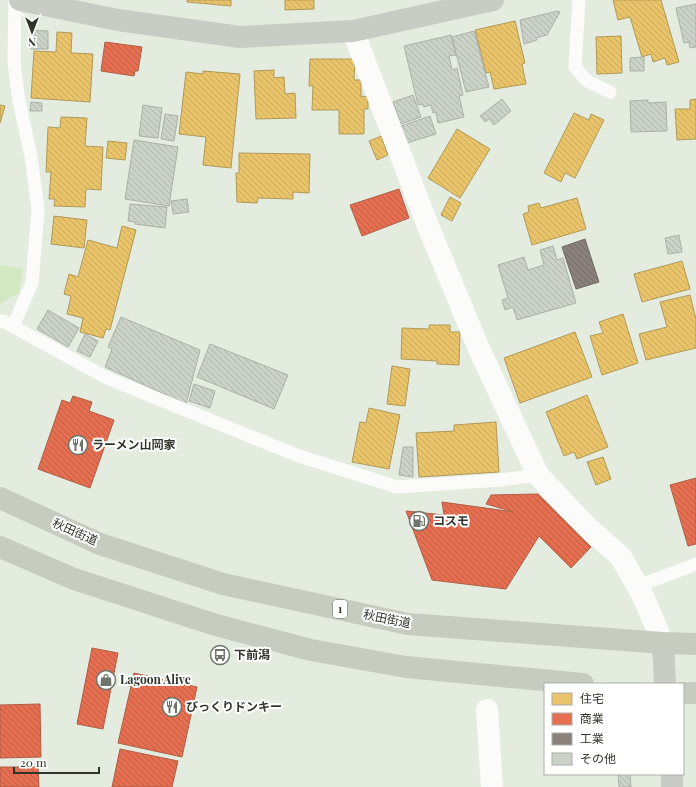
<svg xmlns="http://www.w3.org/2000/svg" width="696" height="787" viewBox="0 0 696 787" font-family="'Playfair Display','Noto Sans JP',serif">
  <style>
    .grass { fill: #d2e8c2 }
    .homes { fill: url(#homes-back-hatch); stroke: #b19957 }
    .shops { fill: url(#shops-back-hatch); stroke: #b05e46 }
    .industry { fill: url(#industry-back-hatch); stroke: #6f6a64 }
    .building { fill: url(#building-back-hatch); stroke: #abb1a6 }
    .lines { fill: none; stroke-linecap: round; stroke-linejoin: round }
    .lane { stroke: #fbfcfa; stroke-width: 13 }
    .street { stroke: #fbfcfa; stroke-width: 22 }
    .secondary { stroke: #c8ccc5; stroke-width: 22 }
    .primary { stroke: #c6ccc0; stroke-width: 22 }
    .labels { text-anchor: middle; stroke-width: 4; stroke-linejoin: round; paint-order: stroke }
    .shield { fill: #fff; stroke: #6d726b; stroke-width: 1 }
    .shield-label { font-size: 11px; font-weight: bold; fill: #2f352b }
    .poi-label { font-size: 12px; font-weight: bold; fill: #2f352b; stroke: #fff; text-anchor: start }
    .street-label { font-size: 12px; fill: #2f352b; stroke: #fff }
  </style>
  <defs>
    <pattern id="homes-back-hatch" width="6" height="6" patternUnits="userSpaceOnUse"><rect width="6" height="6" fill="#e9c46a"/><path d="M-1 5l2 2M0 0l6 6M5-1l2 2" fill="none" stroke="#c8a95c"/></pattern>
    <pattern id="shops-back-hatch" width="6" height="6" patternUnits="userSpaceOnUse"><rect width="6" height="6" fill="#e76f51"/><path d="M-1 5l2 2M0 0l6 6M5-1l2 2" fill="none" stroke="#bc5c43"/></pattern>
    <pattern id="industry-back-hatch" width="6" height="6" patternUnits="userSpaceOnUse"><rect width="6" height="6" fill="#8a817c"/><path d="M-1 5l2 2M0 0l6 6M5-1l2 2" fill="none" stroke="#716a66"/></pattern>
    <pattern id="building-back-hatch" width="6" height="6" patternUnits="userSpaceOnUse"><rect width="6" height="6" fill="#cbd2c7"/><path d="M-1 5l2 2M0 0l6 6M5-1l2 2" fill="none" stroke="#afb5ab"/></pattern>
  </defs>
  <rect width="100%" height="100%" fill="#e4ecdf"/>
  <!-- grass -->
  <path class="grass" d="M0 265 23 269 19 293 0 304Z"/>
  <!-- homes -->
  <g class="homes">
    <path d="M187 0H231V6L187 2Z"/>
    <path d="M285 0H314V9L285 10Z"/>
    <path d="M613 0H661L679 62 667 65 665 58 653 62 651 54 642 57 630 17 618 20Z"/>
    <path d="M515 21 525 63 522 64 526 84 494 89 490 72 486 73 475 30Z"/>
    <path d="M57 32 72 33 71 53 93 54 90 102 31 98 34 51 56 52Z"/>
    <path d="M621 36 622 73 597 74 596 37Z"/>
    <path d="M310 59H355L354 80H361V96L368 97V109H364V134H339V110H312L313 86H309Z"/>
    <path d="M274 70V78L284 77 285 94 295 93 296 118 256 119 254 71Z"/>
    <path d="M203 71 240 74 231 168 203 165 206 137 179 134 186 72 203 74Z"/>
    <path d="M696 99V139L677 140 675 109H690V100Z"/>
    <path d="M0 105 5 106 0 123Z"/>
    <path d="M574 113 589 120 591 114 604 120 575 178 565 173 561 182 544 173Z"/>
    <path d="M61 117 87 118 85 146 103 147 101 190 86 189 85 207 54 206 55 199H49L51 172H46L48 127 60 128Z"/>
    <path d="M457 129 490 149 460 198 428 178Z"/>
    <path d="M381 136 388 155 377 160 369 141Z"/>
    <path d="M108 141 127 143 125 160 106 158Z"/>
    <path d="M239 153 310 154 309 193 293 192V199L258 198 257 203 237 202 236 173H239Z"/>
    <path d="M450 197 461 203 452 221 441 215Z"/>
    <path d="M577 198 586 229 532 245 523 214 529 212 528 206 539 203 541 208Z"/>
    <path d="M54 216 87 220 84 248 51 244Z"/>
    <path d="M122 226 136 230 110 330 106 329 103 338 80 332 83 318 67 314 71 296 64 294 69 274 78 277 88 240 117 248Z"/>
    <path d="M682 261 690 289 642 302 634 274Z"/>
    <path d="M690 295 696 319V348L646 360 639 334 667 327 660 302Z"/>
    <path d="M623 314 638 363 602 375 590 336 603 333 599 322Z"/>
    <path d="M429 325H450V332H460L459 365 437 364V361L401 359 402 328 429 329Z"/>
    <path d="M575 332 592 377 520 403 504 358Z"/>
    <path d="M392 366 410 369 405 406 387 404Z"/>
    <path d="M587 395 608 447 577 459 574 452 564 456 546 412Z"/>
    <path d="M369 408 400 415 389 469 352 462 360 422 366 423Z"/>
    <path d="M496 422 499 472 419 477 416 433 454 431V425Z"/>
    <path d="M603 457 611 479 596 485 587 462Z"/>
  </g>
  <!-- shops -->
  <g class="shops">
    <path d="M105 42 142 47 138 71H135L134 76 101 71Z"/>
    <path d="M399 189 409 218 362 236 350 205Z"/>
    <path d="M73 396 92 402 89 411 114 420 90 488 38 469 62 400 70 403Z"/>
    <path d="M696 478V544L688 546 670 485Z"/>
    <path d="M538 494 591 547 571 568 539 536 506 589 432 580 406 511 444 515 442 502 514 512 486 504 491 495Z"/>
    <path d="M92 648 118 653 103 729 77 724Z"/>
    <path d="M134 673 197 687 182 757 118 743Z"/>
    <path d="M40 704 41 757 0 758V705Z"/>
    <path d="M120 749 178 761 172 787H112Z"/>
    <path d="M0 767H38L39 787H0Z"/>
  </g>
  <!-- industry -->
  <path class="industry" d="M585 239 599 282 576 289 562 247Z"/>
  <!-- building -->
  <g class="building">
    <path d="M696 4V47L690 48 689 42 684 43 676 8Z"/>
    <path d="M558 11 560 12 547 35 536 38 537 40 524 44 520 20Z"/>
    <path d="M32 30 48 31V49H31Z"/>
    <path d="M474 31 489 87 466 92 452 37Z"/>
    <path d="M451 35 456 55 449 56 452 70 457 68 463 95 459 96 464 117 438 123 436 112 433 113 431 105 424 107 423 104 418 105 404 46Z"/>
    <path d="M644 57V71H630V58Z"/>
    <path d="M413 95 421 117 401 124 393 102Z"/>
    <path d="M502 99 511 111 494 125 489 119 485 122 480 116Z"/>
    <path d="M648 100V103L666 102 667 131 631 132 630 101Z"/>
    <path d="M31 102 42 103V111H30Z"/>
    <path d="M143 105 162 108 158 138 139 136Z"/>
    <path d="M165 114 178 116 174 141 161 139Z"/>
    <path d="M430 116 436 134 407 143 401 126Z"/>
    <path d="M134 140 178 147 169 206 125 199Z"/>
    <path d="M187 199 189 212 173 214 171 201Z"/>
    <path d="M130 204 167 207 165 228 135 224V222L128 221Z"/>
    <path d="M679 235 682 252 668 254 665 238Z"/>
    <path d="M553 246 557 260 563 258 576 303 517 320 513 307 505 310 502 300 508 298 498 265 524 257 528 270 544 265 540 250Z"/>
    <path d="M48 310 79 328 68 347 37 329Z"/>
    <path d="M121 317 200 350 186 404 105 367 112 349 108 347Z"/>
    <path d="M85 334 98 341 90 357 77 351Z"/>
    <path d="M210 344 288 375 274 409 197 377Z"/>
    <path d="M194 384 215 391 210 408 189 401Z"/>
    <path d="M403 447H413V477L399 475Z"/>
    <path d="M618 774H630L631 787H619Z"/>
  </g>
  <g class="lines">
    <!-- lane -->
    <g class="lane">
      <path d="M579 0 575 67 587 81 610 92"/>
      <path d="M0 322 3 321 107 378 296 455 397 487 500 480 538 475"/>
      <path d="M13 326 32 283 38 210 31 156 19 101 14 62 15 0"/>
      <path d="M638 586 696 564"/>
    </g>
    <!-- street -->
    <g class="street">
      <path d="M353 31 428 226 479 349 538 475 586 526 621 557 643 596 663 643"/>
      <path d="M487 710 492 787"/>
    </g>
    <!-- secondary -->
    <g class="secondary">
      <path d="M20 0 118 20 240 37 353 31 493 0"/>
      <path d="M663 643 665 684"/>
      <path d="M672 774V787"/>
    </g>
    <!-- primary -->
    <g class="primary">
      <path d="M0 498 100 544 223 584 408 624 663 643 696 644"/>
      <path d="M0 547 74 579 216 625 311 650 406 667 583 684"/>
      <path d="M683 693H696"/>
    </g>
  </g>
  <!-- icons -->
  <defs>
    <symbol id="restaurant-ring" viewBox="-11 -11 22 22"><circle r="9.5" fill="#fff" stroke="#6e756a" stroke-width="1.5"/><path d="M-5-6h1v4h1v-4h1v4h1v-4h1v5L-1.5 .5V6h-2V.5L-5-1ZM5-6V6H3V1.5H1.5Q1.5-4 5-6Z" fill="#6e756a"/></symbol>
    <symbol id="fuel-ring" viewBox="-11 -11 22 22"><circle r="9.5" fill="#fff" stroke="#6e756a" stroke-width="1.5"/><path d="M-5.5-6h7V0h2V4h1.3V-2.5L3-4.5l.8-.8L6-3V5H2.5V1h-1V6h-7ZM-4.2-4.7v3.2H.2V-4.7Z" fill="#6e756a"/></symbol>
    <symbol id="bus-ring" viewBox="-11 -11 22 22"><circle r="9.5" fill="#fff" stroke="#6e756a" stroke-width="1.5"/><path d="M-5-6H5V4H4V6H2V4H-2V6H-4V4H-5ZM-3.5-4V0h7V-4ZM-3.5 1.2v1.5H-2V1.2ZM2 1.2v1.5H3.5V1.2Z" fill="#6e756a"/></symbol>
    <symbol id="shop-ring" viewBox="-11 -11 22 22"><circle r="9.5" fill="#fff" stroke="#6e756a" stroke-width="1.5"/><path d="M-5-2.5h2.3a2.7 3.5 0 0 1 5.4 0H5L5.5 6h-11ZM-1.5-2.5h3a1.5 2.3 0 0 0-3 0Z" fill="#6e756a"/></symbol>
  </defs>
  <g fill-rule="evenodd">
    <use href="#restaurant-ring" x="67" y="434" width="22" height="22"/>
    <use href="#fuel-ring" x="408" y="510" width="22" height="22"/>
    <use href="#bus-ring" x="209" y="644" width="22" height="22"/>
    <use href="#shop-ring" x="95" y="669" width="22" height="22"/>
    <use href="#restaurant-ring" x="161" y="696" width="22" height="22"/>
  </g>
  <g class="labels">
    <!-- shield labels -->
    <rect class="shield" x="333" y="600" width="14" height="18" rx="3"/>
    <g class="shield-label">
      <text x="340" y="613">1</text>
    </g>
    <!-- poi labels -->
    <g class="poi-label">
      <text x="92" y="449">ラーメン山岡家</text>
      <text x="433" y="525">コスモ</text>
      <text x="234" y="659">下前潟</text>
      <text x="120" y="684">Lagoon Alive</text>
      <text x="186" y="711">びっくりドンキー</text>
    </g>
    <!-- street labels -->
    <g class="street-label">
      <text transform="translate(75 532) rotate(24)" y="4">秋田街道</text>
      <text transform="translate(387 619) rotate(11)" y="4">秋田街道</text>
    </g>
  </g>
  <!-- legend -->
  <rect x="544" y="683" width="140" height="92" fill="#ffffff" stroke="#acaeaa"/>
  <rect x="552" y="693" width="20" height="12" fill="#e9c46a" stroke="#acaeaa"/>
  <text x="580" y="703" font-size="12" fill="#2f352b">住宅</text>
  <rect x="552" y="713" width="20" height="12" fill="#e76f51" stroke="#acaeaa"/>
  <text x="580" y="723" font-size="12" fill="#2f352b">商業</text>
  <rect x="552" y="733" width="20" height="12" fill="#8a817c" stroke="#acaeaa"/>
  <text x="580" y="743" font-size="12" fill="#2f352b">工業</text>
  <rect x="552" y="753" width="20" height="12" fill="#cbd2c7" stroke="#acaeaa"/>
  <text x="580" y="763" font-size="12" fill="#2f352b">その他</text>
  <!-- north arrow -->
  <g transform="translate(32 32) rotate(180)" stroke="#ffffff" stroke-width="3" paint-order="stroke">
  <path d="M0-3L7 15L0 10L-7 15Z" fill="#2f352b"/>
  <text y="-6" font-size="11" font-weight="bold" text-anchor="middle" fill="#2f352b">N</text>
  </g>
  <!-- scale -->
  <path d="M14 767v6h85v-6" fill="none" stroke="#2f352b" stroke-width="2"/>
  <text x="20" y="767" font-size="12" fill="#2f352b" stroke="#ffffff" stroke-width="3" paint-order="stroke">20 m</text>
</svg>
